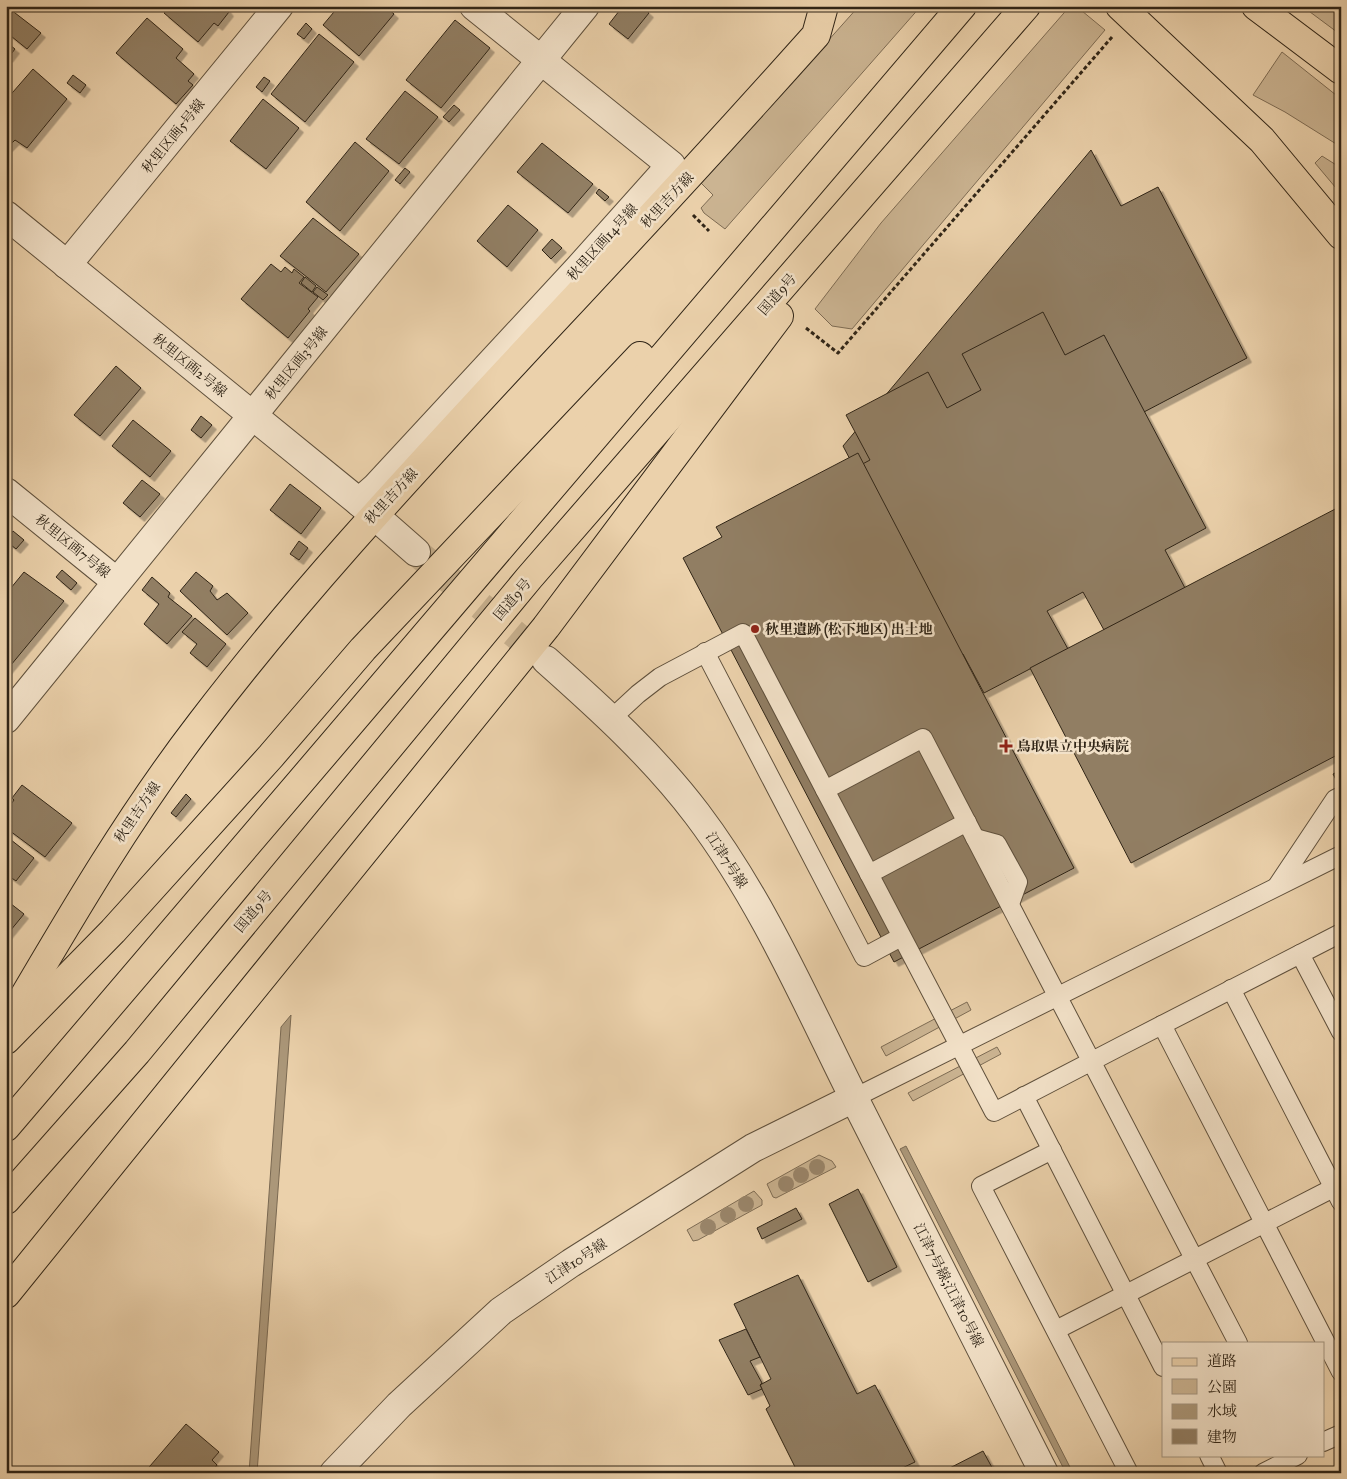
<svg xmlns="http://www.w3.org/2000/svg" width="1347" height="1479" viewBox="0 0 1347 1479" font-family="'IM FELL Great Primer','Noto Serif JP',serif">
  <style>
    .green { fill: #cbb492; stroke: #7e6c54 }
    .water { fill: #ab9779; stroke: #7a6952 }
    .building { fill: #917e64; stroke: #302517; filter: url(#shadow) }
    .lines { fill: none; stroke-linecap: round; stroke-linejoin: round }
    .minor-tunnel { stroke: #c6af8d; stroke-width: 28; stroke-dasharray: 28 14; stroke-linecap: butt }
    .service-casing { stroke: #5f503c; stroke-width: 20 }
    .minor-casing { stroke: #5f503c; stroke-width: 30 }
    .tertiary-casing { stroke: #5f503c; stroke-width: 30 }
    .primary-casing { stroke: #302517; stroke-width: 30 }
    .trunk-casing { stroke: #302517; stroke-width: 30 }
    .path { stroke: #302517; stroke-width: 3; stroke-dasharray: 4 2.5; stroke-linecap: butt }
    .service { stroke: #f2e1c8; stroke-width: 18 }
    .minor { stroke: #f2e1c8; stroke-width: 28 }
    .tertiary { stroke: #f2e1c8; stroke-width: 28 }
    .primary { stroke: #ebd1ab; stroke-width: 28 }
    .trunk { stroke: #ebd1ab; stroke-width: 28 }
    .tree { fill: #9a866b }
    .poi-dot { fill: #8f2418; stroke: #f2e1c8; stroke-width: 2 }
    .labels { text-anchor: middle; stroke-width: 5; stroke-linejoin: round; paint-order: stroke }
    .street-label { font-size: 14px; fill: #302517; stroke: #f2e1c8 }
    .poi-label { font-size: 14px; font-weight: bold; fill: #302517; stroke: #f2e1c8; text-anchor: start }
  </style>
  <defs>
    <filter id="shadow"><feDropShadow dx="4.5" dy="4.5" stdDeviation="0" flood-color="#0004"/></filter>
  </defs>
  <rect width="100%" height="100%" fill="#ebd1ab"/>
  <filter id="stains"><feTurbulence type="fractalNoise" baseFrequency=".004" numOctaves="4"/><feColorMatrix values="0 0 0 0 .2 0 0 0 0 .09 0 0 0 0 .02 0 0 0 .5 -.17"/></filter>
  <radialGradient id="worn" r=".72"><stop offset=".6" stop-color="#630" stop-opacity="0"/><stop offset="1" stop-color="#630" stop-opacity=".3"/></radialGradient>
  <!-- green -->
  <g class="green">
    <path d="M859 6H921L725 229 704 213 701 208 713 195 701 183Z"/>
    <path d="M1070 6H1076L1105 30 852 329 832 326 815 309 881 223Z"/>
    <path d="M1302 6H1341V35Z"/>
    <path d="M1282 52 1341 99V147L1285 112 1253 95Z"/>
    <path d="M1322 156 1341 168V194L1315 163Z"/>
    <path d="M967 1002 971 1010 886 1056 881 1047Z"/>
    <path d="M997 1047 1001 1054 913 1101 908 1093Z"/>
    <path d="M819 1155 832 1161 836 1167 776 1198 773 1197 767 1184Z"/>
    <path d="M754 1191 762 1200V1205L698 1240 693 1241 687 1230Z"/>
  </g>
  <!-- water -->
  <g class="water">
    <path d="M291 1015 257 1473H249L281 1027Z"/>
    <path d="M906 1146 1073 1473H1066L900 1149Z"/>
  </g>
  <!-- building -->
  <g class="building">
    <path d="M6 6 41 33 27 49 6 32Z"/>
    <path d="M170 6H227L226 8 229 12 218 26 214 23 198 42 164 13Z"/>
    <path d="M339 6H385L394 14 359 56 323 25Z"/>
    <path d="M623 6H641L649 13 628 39 609 24Z"/>
    <path d="M147 18 183 49 176 58 194 74 188 81 193 85 176 104 116 53Z"/>
    <path d="M455 20 490 48 441 108 406 80Z"/>
    <path d="M306 23 312 29 304 39 297 34Z"/>
    <path d="M319 34 354 62 305 122 271 94Z"/>
    <path d="M6 42 15 49 8 58 6 56Z"/>
    <path d="M33 69 67 99 27 148 15 140 6 149V100Z"/>
    <path d="M73 75 86 85 80 93 67 83Z"/>
    <path d="M264 77 270 81 262 92 256 87Z"/>
    <path d="M405 91 438 117 399 164 366 139Z"/>
    <path d="M263 99 299 128 266 169 230 141Z"/>
    <path d="M454 105 460 110 449 122 443 117Z"/>
    <path d="M355 142 389 171 340 231 306 202Z"/>
    <path d="M542 143 593 184 568 213 517 172Z"/>
    <path d="M1091 150 1121 206 1158 187 1247 358 894 543 843 446Z"/>
    <path d="M405 168 410 172 400 184 395 180Z"/>
    <path d="M599 189 609 197 605 201 596 193Z"/>
    <path d="M508 205 538 230 507 267 477 241Z"/>
    <path d="M313 218 359 254 326 292 280 256Z"/>
    <path d="M552 239 562 248 551 259 542 250Z"/>
    <path d="M271 264 281 272 285 267 292 273 294 269 304 277 299 283 318 297 308 309 310 311 288 338 241 299Z"/>
    <path d="M305 277 316 286 312 292 301 283Z"/>
    <path d="M317 287 328 295 323 300 313 292Z"/>
    <path d="M1043 312 1065 355 1104 335 1206 528 1165 550 1185 588 1104 630 1083 592 1047 611 1068 649 984 693 963 654 927 673 827 483 870 460 846 415 928 372 947 408 981 390 962 354Z"/>
    <path d="M116 366 141 388 100 436 74 415Z"/>
    <path d="M201 416 212 425 201 438 191 430Z"/>
    <path d="M133 420 171 451 150 477 112 446Z"/>
    <path d="M858 453 1074 868 894 962 683 558 722 537 716 527Z"/>
    <path d="M142 480 160 494 140 517 123 503Z"/>
    <path d="M290 484 321 508 301 534 270 510Z"/>
    <path d="M1341 506V753L1131 863 1030 668Z"/>
    <path d="M13 531 24 540 16 549 6 541Z"/>
    <path d="M299 541 308 548 299 560 290 554Z"/>
    <path d="M62 570 77 583 71 590 56 577Z"/>
    <path d="M24 572 64 601 6 671V594Z"/>
    <path d="M196 572 213 586 210 591 217 600 227 593 248 613 227 635 180 591Z"/>
    <path d="M152 577 170 593 168 597 192 616 167 644 144 624 159 604 142 590Z"/>
    <path d="M195 618 226 644 207 667 190 653 197 644 182 632Z"/>
    <path d="M1341 770V789L1333 774Z"/>
    <path d="M22 785 72 823 45 857 6 828V811L14 800 12 798Z"/>
    <path d="M186 794 191 799 176 817 171 813Z"/>
    <path d="M6 836 34 858 16 881 6 874Z"/>
    <path d="M6 900 24 914 6 936Z"/>
    <path d="M858 1189 897 1267 868 1282 829 1204Z"/>
    <path d="M796 1208 802 1219 762 1239 757 1228Z"/>
    <path d="M798 1275 857 1394 875 1385 915 1462 896 1471 897 1473H798L766 1409 770 1406 760 1385 771 1379 734 1304Z"/>
    <path d="M746 1329 760 1357 750 1361 762 1383 760 1385 762 1389 748 1395 719 1340Z"/>
    <path d="M186 1424 219 1452 212 1460 217 1465 211 1473H144Z"/>
    <path d="M983 1451 995 1473H940Z"/>
  </g>
  <g class="lines">
    <!-- minor-tunnel -->
    <path class="minor-tunnel" d="M416 552 546 660"/>
    <defs>
      <g id="service">
        <path d="M705 652 864 957 901 937"/>
        <path d="M611 719 638 694 660 677 743 633 825 790"/>
        <path d="M975 838 997 844 1018 882 1010 904"/>
        <path d="M869 874 967 822"/>
        <path d="M1277 886 1335 799 1341 796"/>
        <path d="M1300 954 1341 1032"/>
        <path d="M1231 989 1341 1202"/>
        <path d="M1162 1025 1341 1372"/>
        <path d="M1024 1096 1163 1367"/>
        <path d="M854 1098 1341 855"/>
        <path d="M1052 1150 981 1186 1129 1473"/>
        <path d="M1056 1330 1341 1184"/>
        <path d="M1238 1343C1134 1141 1028 940 923 738L825 790 994 1112 1121 1046 1341 933"/>
        <path d="M1323 1442 1341 1434"/>
        <path d="M1209 1455 1218 1473"/>
        <path d="M1263 1473 1298 1455"/>
      </g>
      <g id="minor">
        <path d="M6 215 359 502 416 552"/>
        <path d="M67 265 279 6"/>
        <path d="M6 492 117 582"/>
        <path d="M359 502 376 487 578 269 671 165 474 6"/>
        <path d="M546 660C600 708 653 756 697 814 762 900 806 1002 854 1098"/>
        <path d="M6 719 585 6"/>
      </g>
      <path id="tertiary" d="M334 1473 399 1405 501 1311 571 1263 753 1148 854 1098 1044 1473"/>
      <g id="primary">
        <path d="M1120 6 1262 140 1341 235"/>
        <path d="M1256 6 1341 70"/>
        <path d="M6 1027C67 923 127 819 201 723 303 589 418 467 532 344 628 242 723 139 816 35L824 6"/>
      </g>
      <g id="trunk">
        <path d="M6 1040 113 931 271 756 363 649 640 356"/>
        <path d="M6 1127 962 6"/>
        <path d="M6 1200 137 1052 529 578 1026 6"/>
        <path d="M6 1294 546 627 779 316"/>
      </g>
    </defs>
    <!-- service casing -->
    <use href="#service" class="service-casing"/>
    <!-- minor casing -->
    <use href="#minor" class="minor-casing"/>
    <!-- tertiary casing -->
    <use href="#tertiary" class="tertiary-casing"/>
    <!-- primary casing -->
    <use href="#primary" class="primary-casing"/>
    <!-- trunk casing -->
    <use href="#trunk" class="trunk-casing"/>
    <!-- path -->
    <g class="path">
      <path d="M693 215 709 231"/>
      <path d="M806 328 838 353 1112 37"/>
    </g>
    <!-- service -->
    <use href="#service" class="service"/>
    <!-- minor -->
    <use href="#minor" class="minor"/>
    <!-- tertiary -->
    <use href="#tertiary" class="tertiary"/>
    <!-- primary -->
    <use href="#primary" class="primary"/>
    <!-- trunk -->
    <use href="#trunk" class="trunk"/>
  </g>
  <!-- trees -->
  <g class="tree">
    <circle cx="817" cy="1167" r="8"/>
    <circle cx="801" cy="1175" r="8"/>
    <circle cx="786" cy="1184" r="8"/>
    <circle cx="746" cy="1204" r="8"/>
    <circle cx="728" cy="1215" r="8"/>
    <circle cx="708" cy="1227" r="8"/>
  </g>
  <!-- markers -->
  <g class="poi-dot">
    <circle cx="755" cy="629" r="5"/>
    <path d="M1003.5 738.5h5v5h5v5h-5v5h-5v-5h-5v-5h5z"/>
  </g>
  <g class="labels">
    <!-- street labels -->
    <g class="street-label">
      <text transform="translate(173 136) rotate(-51)" y="5">秋里区画5号線</text>
      <text transform="translate(667 200) rotate(-47)" y="5">秋里吉方線</text>
      <text transform="translate(602 242) rotate(-48)" y="5">秋里区画14号線</text>
      <text transform="translate(777 294) rotate(-49)" y="5">国道9号</text>
      <text transform="translate(296 363) rotate(-51)" y="5">秋里区画3号線</text>
      <text transform="translate(190 365) rotate(39)" y="5">秋里区画2号線</text>
      <text transform="translate(391 496) rotate(-47)" y="5">秋里吉方線</text>
      <text transform="translate(73 546) rotate(39)" y="5">秋里区画7号線</text>
      <text transform="translate(512 599) rotate(-50)" y="5">国道9号</text>
      <text transform="translate(137 812) rotate(-56)" y="5">秋里吉方線</text>
      <text transform="translate(727 860) rotate(57)" y="5">江津7号線</text>
      <text transform="translate(253 911) rotate(-50)" y="5">国道9号</text>
      <text transform="translate(576 1261) rotate(-33)" y="5">江津10号線</text>
      <text transform="translate(949 1285) rotate(63)" y="5">江津7号線;江津10号線</text>
    </g>
    <!-- poi labels -->
    <g class="poi-label">
      <text x="765" y="634">秋里遺跡 (松下地区) 出土地</text>
      <text x="1017" y="751">鳥取県立中央病院</text>
    </g>
  </g>
  <!-- margin -->
  <rect width="1347" height="1479" fill="none" stroke="#ebd1ab" stroke-width="25"/>
  <rect x="8" y="8" width="1332" height="1464" fill="none" stroke="#302517" stroke-width="2.5"/>
  <rect x="12" y="12" width="1322" height="1454" fill="none" stroke="#302517"/>
  <!-- legend -->
  <rect x="1162" y="1342" width="162" height="115" fill="#f2e1c8" stroke="#a49681"/>
  <rect x="1172" y="1358" width="25" height="8" fill="#ebd1ab" stroke="#a49681"/>
  <text x="1207" y="1366" font-size="15" fill="#302517">道路</text>
  <rect x="1172" y="1379" width="25" height="15" fill="#cbb492" stroke="#a49681"/>
  <text x="1207" y="1392" font-size="15" fill="#302517">公園</text>
  <rect x="1172" y="1404" width="25" height="15" fill="#ab9779" stroke="#a49681"/>
  <text x="1207" y="1416" font-size="15" fill="#302517">水域</text>
  <rect x="1172" y="1429" width="25" height="15" fill="#917e64" stroke="#a49681"/>
  <text x="1207" y="1442" font-size="15" fill="#302517">建物</text>
  <rect width="100%" height="100%" filter="url(#stains)"/>
  <rect width="100%" height="100%" fill="url(#worn)"/>
</svg>
